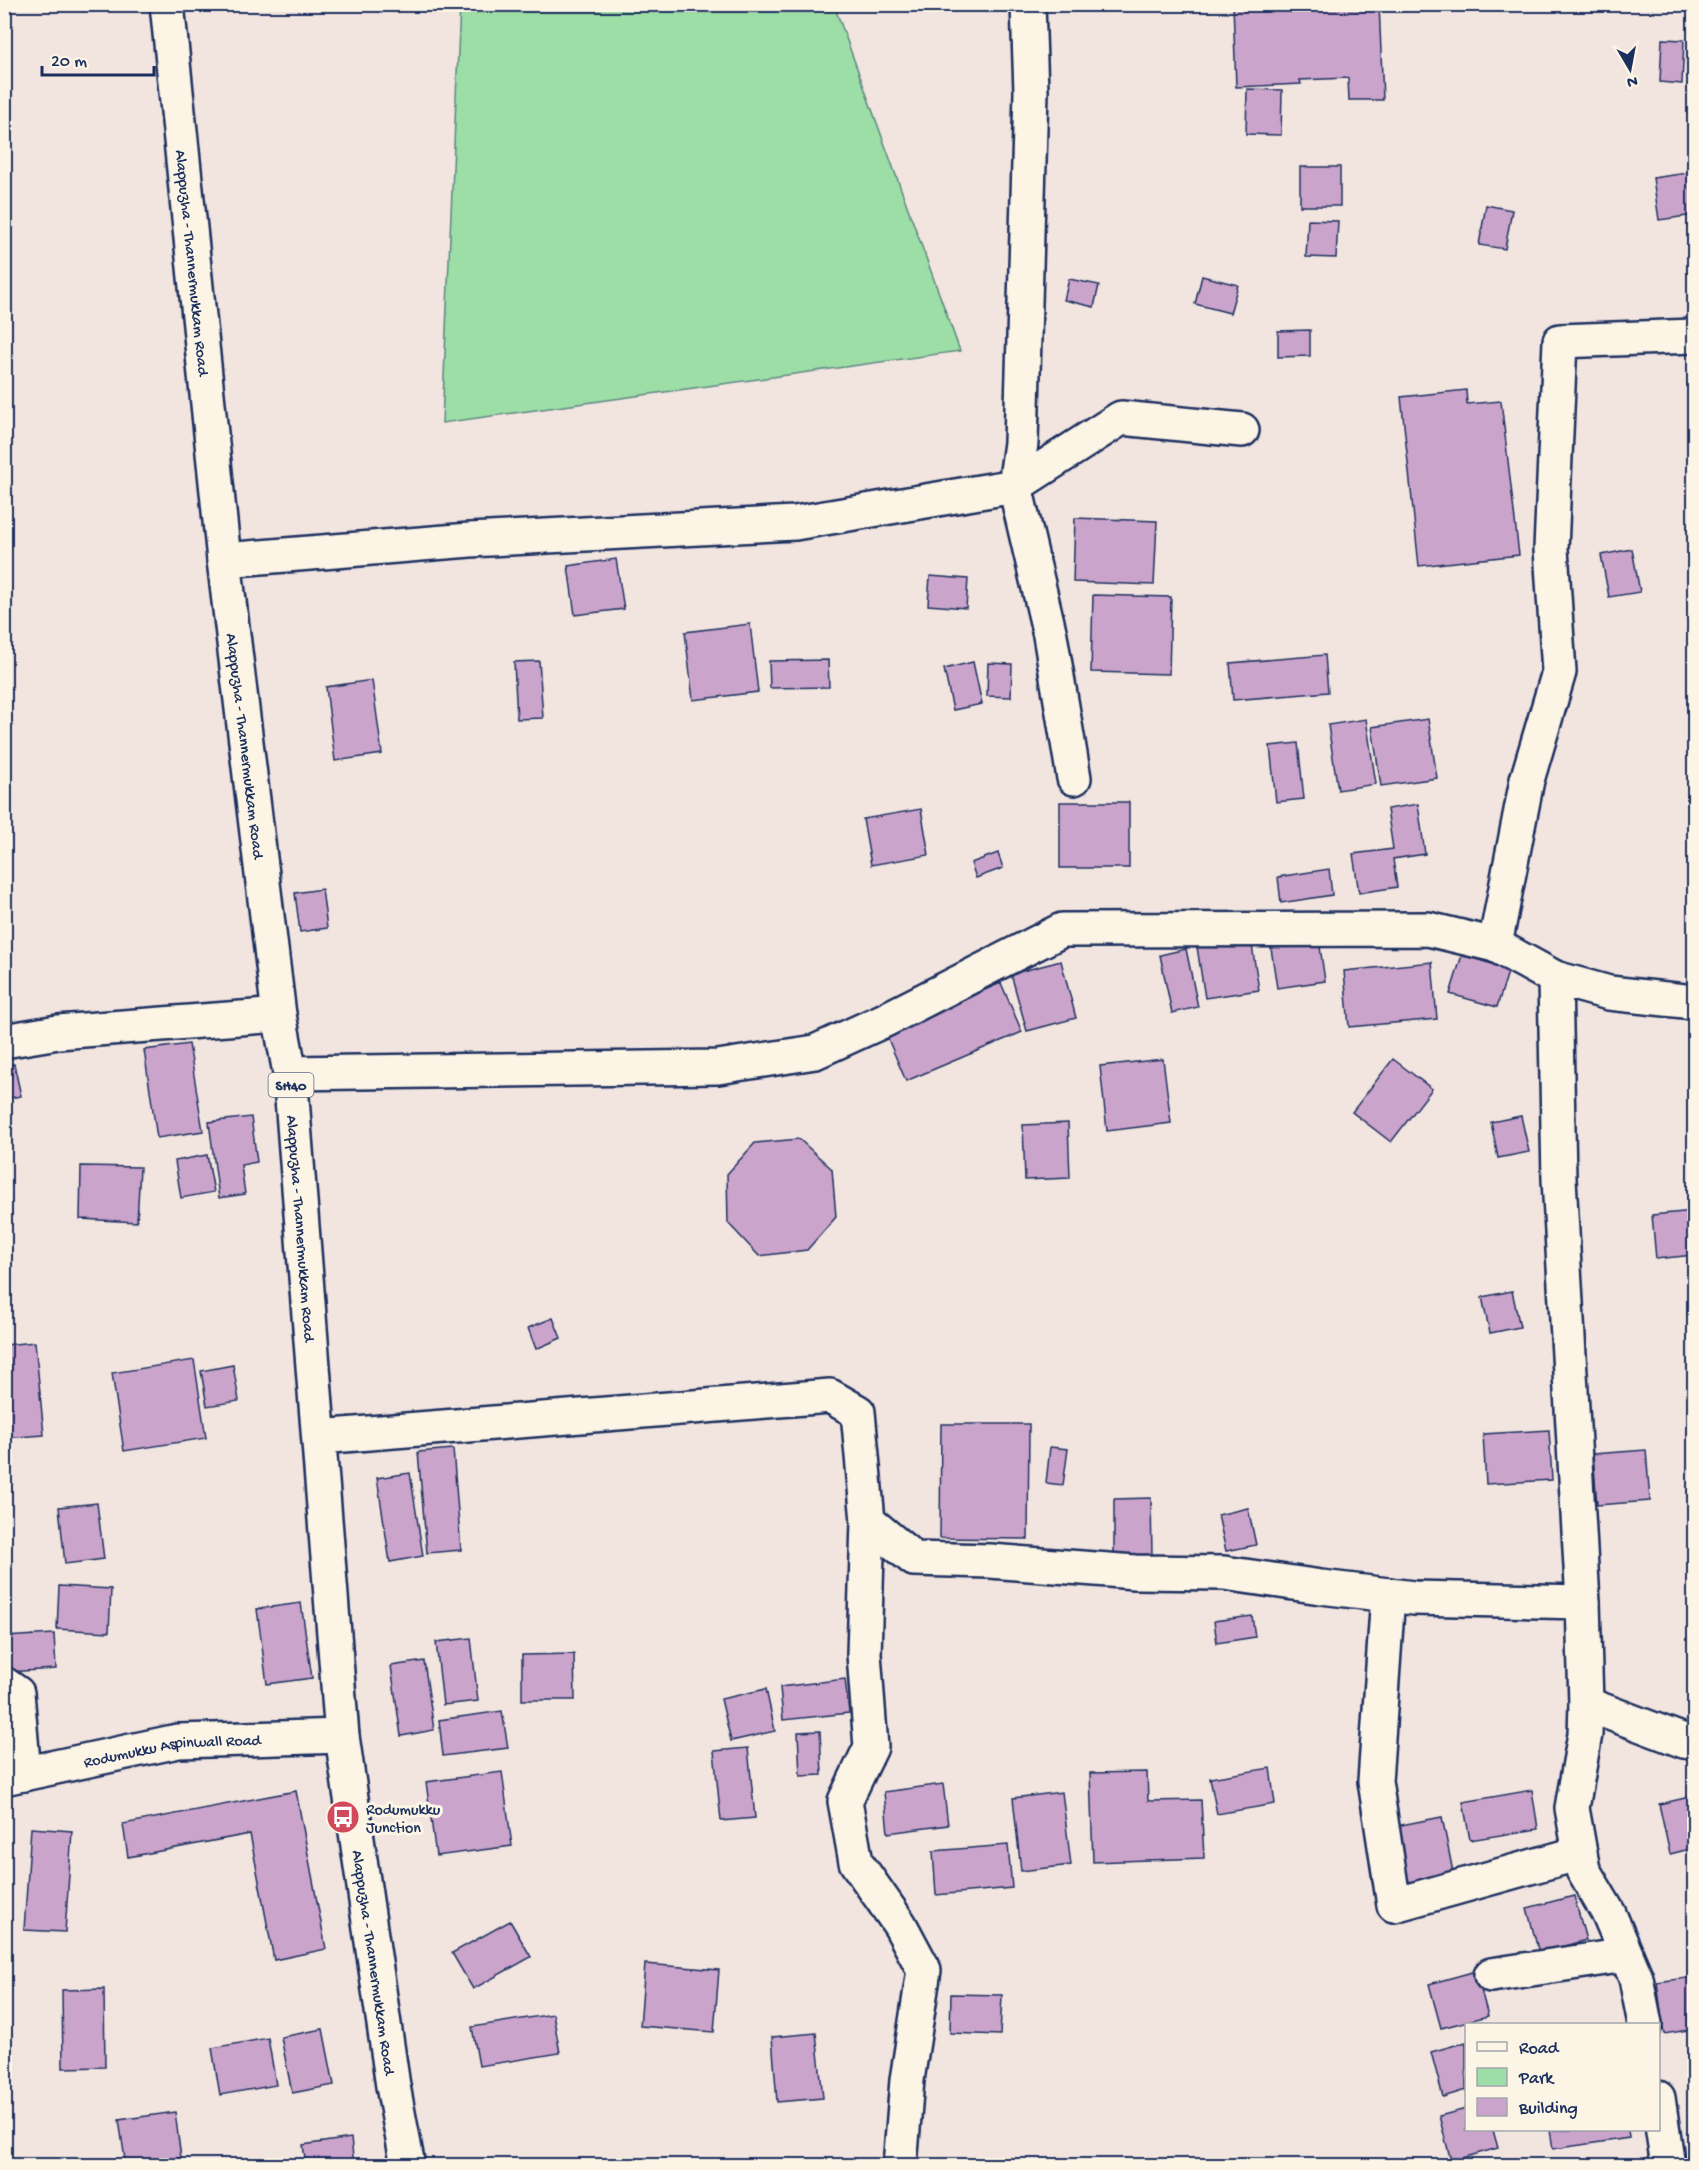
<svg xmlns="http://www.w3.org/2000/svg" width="1699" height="2170" viewBox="0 0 1699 2170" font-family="'Gochi Hand',sans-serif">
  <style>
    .green { fill: #9ddda6; stroke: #5c8682; stroke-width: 1.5 }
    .building { fill: #cba4cb; stroke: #1b2f5e; stroke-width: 1.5 }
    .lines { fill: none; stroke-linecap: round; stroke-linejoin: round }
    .street-casing { stroke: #1b2f5e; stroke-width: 38 }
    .primary-casing { stroke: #1b2f5e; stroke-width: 38 }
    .street { stroke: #fcf5e5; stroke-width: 33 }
    .primary { stroke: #fcf5e5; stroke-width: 33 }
    .labels { text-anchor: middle; stroke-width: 6; stroke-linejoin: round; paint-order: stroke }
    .shield { fill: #fcf5e5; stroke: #5e6a86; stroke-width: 1.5 }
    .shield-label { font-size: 15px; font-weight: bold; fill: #1b2f5e }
    .street-label { font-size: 16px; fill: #1b2f5e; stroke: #fcf5e5 }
    .poi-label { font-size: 16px; fill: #1b2f5e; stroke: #fcf5e5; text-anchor: start }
  </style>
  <rect width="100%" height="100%" fill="#f2e5e0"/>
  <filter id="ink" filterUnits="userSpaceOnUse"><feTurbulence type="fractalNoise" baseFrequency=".0167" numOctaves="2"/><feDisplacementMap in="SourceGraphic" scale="12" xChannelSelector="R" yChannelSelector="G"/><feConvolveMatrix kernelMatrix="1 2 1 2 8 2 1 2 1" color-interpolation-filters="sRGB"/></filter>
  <g filter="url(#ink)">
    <!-- green -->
    <path class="green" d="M460 5H834L960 351 442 423Z"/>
    <!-- building -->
    <g class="building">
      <path d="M1233 4H1379L1383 100H1349L1348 78 1300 80 1301 84 1236 87Z"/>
      <path d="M1662 39 1684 40 1682 84 1660 82Z"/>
      <path d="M1247 89 1282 90 1281 135 1246 134Z"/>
      <rect x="1300" y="167" width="40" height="39"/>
      <path d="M1694 172V215L1659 220 1653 178Z"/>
      <path d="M1486 205 1512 210 1505 249 1479 245Z"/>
      <path d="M1308 220 1338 221 1336 258 1306 257Z"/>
      <path d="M1202 276 1238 285 1230 313 1195 304Z"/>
      <path d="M1069 279 1099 285 1094 307 1064 300Z"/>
      <path d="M1310 330V356L1278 357V331Z"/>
      <path d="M1466 390 1467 404 1501 401 1519 555 1419 566 1401 397Z"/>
      <path d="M1075 518 1157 521 1154 585 1073 582Z"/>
      <path d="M1632 549 1640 592 1609 597 1601 555Z"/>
      <path d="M616 559 624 609 575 615 568 566Z"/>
      <path d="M930 576 968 579 966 608 928 605Z"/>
      <path d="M1093 595 1171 597 1169 674 1091 672Z"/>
      <path d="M750 624 758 692 693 700 685 632Z"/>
      <path d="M1325 655 1328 692 1233 700 1230 663Z"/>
      <path d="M828 660 829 687 770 688 769 661Z"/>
      <path d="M539 661 543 718 517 719 514 662Z"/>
      <path d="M973 662 982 704 953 710 944 669Z"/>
      <path d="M988 663 1012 664 1011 697 987 696Z"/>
      <path d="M372 680 382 754 335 761 326 687Z"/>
      <path d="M1366 719 1376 784 1338 790 1328 725Z"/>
      <path d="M1428 719 1437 778 1381 786 1372 727Z"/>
      <path d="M1298 743 1304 799 1276 802 1270 746Z"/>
      <rect x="1060" y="802" width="69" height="66"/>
      <path d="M1418 804 1425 854 1393 859 1397 887 1359 893 1353 854 1393 849 1387 809Z"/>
      <path d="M921 809 929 855 871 865 863 819Z"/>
      <path d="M998 853 1003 868 976 878 971 863Z"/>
      <path d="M1329 869 1332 895 1281 903 1278 877Z"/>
      <path d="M322 889 327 928 300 932 295 893Z"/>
      <path d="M1251 939 1259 990 1205 998 1197 947Z"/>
      <path d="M1319 940 1325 981 1277 988 1271 948Z"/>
      <path d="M1186 949 1198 1007 1172 1013 1160 955Z"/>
      <path d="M1462 955 1509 969 1497 1007 1450 994Z"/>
      <path d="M1061 961 1076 1018 1027 1031 1011 974Z"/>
      <path d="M1432 962 1437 1019 1349 1027 1344 971Z"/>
      <path d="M1001 983 1022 1032 906 1081 885 1032Z"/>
      <path d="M189 1044 203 1131 157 1138 144 1050Z"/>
      <path d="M1163 1059 1171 1123 1107 1131 1100 1066Z"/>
      <path d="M1393 1059 1432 1089 1391 1142 1352 1112Z"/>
      <path d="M14 1064 21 1096 4 1099V1066Z"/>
      <path d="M1521 1116 1529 1152 1498 1158 1491 1122Z"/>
      <path d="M251 1117 257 1162 241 1165 245 1194 219 1198 209 1122Z"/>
      <path d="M1068 1123 1070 1178 1025 1180 1023 1125Z"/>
      <path d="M799 1139 832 1169 836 1217 807 1250 759 1256 728 1223 727 1174 755 1143Z"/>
      <path d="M207 1155 214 1192 181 1198 175 1161Z"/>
      <path d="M81 1166 140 1167 137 1222 80 1219Z"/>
      <path d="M1694 1211V1255L1656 1259 1652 1215Z"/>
      <path d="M1512 1291 1520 1327 1490 1333 1482 1297Z"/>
      <path d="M553 1318 561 1338 536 1349 528 1328Z"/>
      <path d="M35 1342 44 1435 4 1438V1345Z"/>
      <path d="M194 1360 206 1438 124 1451 112 1373Z"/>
      <path d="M233 1365 239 1401 207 1406 201 1371Z"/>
      <path d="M941 1424H1029L1028 1539 940 1538Z"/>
      <path d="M1549 1430 1552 1480 1486 1484 1483 1434Z"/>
      <path d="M1050 1447 1068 1449 1063 1485 1046 1483Z"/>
      <path d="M453 1449 461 1550 427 1553 418 1452Z"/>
      <path d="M1646 1450 1650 1501 1597 1505 1593 1454Z"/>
      <path d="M410 1473 423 1556 390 1562 377 1478Z"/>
      <path d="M1151 1498 1152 1556H1114V1499Z"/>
      <path d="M97 1503 104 1559 65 1564 59 1507Z"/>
      <path d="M1248 1508 1256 1545 1226 1551 1218 1515Z"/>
      <path d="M59 1586 111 1589 109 1632 57 1629Z"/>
      <path d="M301 1603 312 1678 267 1684 257 1609Z"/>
      <path d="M1252 1616 1255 1637 1217 1643 1214 1621Z"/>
      <path d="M54 1634 56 1669 6 1672 4 1637Z"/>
      <path d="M471 1638 478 1701 443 1705 436 1642Z"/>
      <path d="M574 1654 575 1700H522V1655Z"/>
      <path d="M424 1661 434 1730 401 1736 391 1666Z"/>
      <path d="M845 1679 849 1713 783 1720 780 1687Z"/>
      <path d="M766 1689 775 1731 731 1741 721 1699Z"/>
      <path d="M502 1711 508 1748 443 1756 439 1720Z"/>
      <path d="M820 1731 822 1775 800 1776 798 1732Z"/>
      <path d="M748 1748 755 1818 721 1821 714 1751Z"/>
      <path d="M1270 1768 1275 1804 1217 1814 1210 1778Z"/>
      <path d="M502 1772 512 1846 436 1856 426 1782Z"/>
      <path d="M1147 1772 1148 1801 1201 1800 1204 1858 1093 1862 1090 1773Z"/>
      <path d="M943 1784 948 1825 888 1833 884 1792Z"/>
      <path d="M1532 1790 1538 1829 1470 1840 1463 1802Z"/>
      <path d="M296 1791 326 1949 274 1960 250 1834 128 1857 123 1824Z"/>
      <path d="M1062 1792 1071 1865 1021 1871 1013 1798Z"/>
      <path d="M1694 1796V1848L1670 1854 1659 1804Z"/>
      <path d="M1442 1817 1456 1887 1405 1898 1391 1827Z"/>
      <path d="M31 1828 72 1831 65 1932 24 1930Z"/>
      <path d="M1008 1845 1012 1888 936 1895 933 1851Z"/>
      <path d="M1574 1896 1586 1940 1539 1953 1527 1908Z"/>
      <path d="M510 1921 531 1957 473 1989 452 1953Z"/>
      <path d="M645 1964 719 1970 714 2032 640 2026Z"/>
      <path d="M1476 1971 1488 2016 1441 2028 1429 1984Z"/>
      <path d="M1694 1977V2029L1664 2034 1657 1982Z"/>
      <path d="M104 1989 105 2067 63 2068 62 1990Z"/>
      <path d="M951 1994 1002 1995 1000 2035 950 2033Z"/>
      <path d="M553 2014 560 2053 479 2066 472 2027Z"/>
      <path d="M323 2029 334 2085 292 2093 281 2037Z"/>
      <path d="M816 2033 823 2098 777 2102 772 2037Z"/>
      <path d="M268 2038 276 2085 220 2095 212 2048Z"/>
      <path d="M1466 2042V2090L1443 2097 1431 2052Z"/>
      <path d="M1466 2109V2130H1493L1498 2148 1451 2161 1439 2116Z"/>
      <path d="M175 2112 181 2158 172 2159 173 2166H126L119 2120Z"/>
      <path d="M1550 2130H1628L1629 2138 1553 2149Z"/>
      <path d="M351 2138 354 2166H306L303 2145Z"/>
    </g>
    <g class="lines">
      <defs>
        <g id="street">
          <path d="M224 560 470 540 795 523 1015 486 1021 443 1031 92 1028 4"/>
          <path d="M1074 778 1050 635 1015 486 1121 418 1242 430"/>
          <path d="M1495 945 1527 780 1559 672 1551 549 1560 341 1694 336"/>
          <path d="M1555 978 1559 1179 1583 1602 1586 1704 1585 1734 1572 1808 1583 1870 1609 1914 1636 1978 1645 2024"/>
          <path d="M4 1041 58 1032 279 1015"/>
          <path d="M290 1073 718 1067 815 1052 885 1020 1062 930 1428 929 1495 945 1555 978 1609 993 1694 1002"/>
          <path d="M319 1437 830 1396 858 1412 868 1521 914 1559 990 1561 1135 1572 1224 1573 1321 1587 1414 1598 1583 1602"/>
          <path d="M868 1521 864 1654 871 1747 845 1801 856 1862 900 1925 924 1970 907 2080 900 2166"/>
          <path d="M1388 1595 1375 1781 1394 1905 1580 1853"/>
          <path d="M4 1684 17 1693 24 1774"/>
          <path d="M1586 1704 1684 1741 1694 1742"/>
          <path id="s1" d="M4 1778 178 1741 342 1736"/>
          <path d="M1491 1975 1626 1955"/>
          <path d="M1658 2098 1668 2166"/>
        </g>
        <g id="primary">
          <path id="s2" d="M167 4 224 560 279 1015 290 1073 342 1736 393 2086 408 2166"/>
        </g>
      </defs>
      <!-- street casing -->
      <use href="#street" class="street-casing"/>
      <!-- primary casing -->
      <use href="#primary" class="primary-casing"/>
      <!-- street -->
      <use href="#street" class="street"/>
      <!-- primary -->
      <use href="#primary" class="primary"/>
    </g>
  </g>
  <!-- icons -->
  <defs>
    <symbol id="bus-disc" viewBox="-11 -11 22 22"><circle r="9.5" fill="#d1495b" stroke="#fcf5e5"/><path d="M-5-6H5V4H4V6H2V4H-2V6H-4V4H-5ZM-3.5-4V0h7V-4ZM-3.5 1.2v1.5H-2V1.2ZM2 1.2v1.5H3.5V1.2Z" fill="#fff"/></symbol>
  </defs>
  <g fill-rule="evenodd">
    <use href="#bus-disc" x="324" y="1798" width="38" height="38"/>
  </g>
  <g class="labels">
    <!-- shield labels -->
    <rect class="shield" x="268.5" y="1073" width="45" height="24" rx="4.5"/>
    <g class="shield-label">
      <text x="291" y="1090">SH40</text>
    </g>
    <!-- street labels -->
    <g class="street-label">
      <text dy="6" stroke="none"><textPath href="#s2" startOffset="260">Alappuzha - Thannermukkam Road</textPath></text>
      <text dy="6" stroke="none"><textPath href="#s2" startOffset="746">Alappuzha - Thannermukkam Road</textPath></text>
      <text dy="6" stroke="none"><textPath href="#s2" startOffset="1232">Alappuzha - Thannermukkam Road</textPath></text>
      <text dy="6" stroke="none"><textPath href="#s1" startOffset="171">Rodumukku Aspinwall Road</textPath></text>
      <text dy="6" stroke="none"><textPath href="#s2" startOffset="1970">Alappuzha - Thannermukkam Road</textPath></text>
    </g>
    <!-- poi labels -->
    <g class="poi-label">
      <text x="366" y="1814">Rodumukku<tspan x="366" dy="18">Junction</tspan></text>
    </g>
  </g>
  <!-- margin -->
  <rect width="1699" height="2170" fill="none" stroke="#fcf5e5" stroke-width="24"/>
  <rect x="12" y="12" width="1675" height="2146" fill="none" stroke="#1b2f5e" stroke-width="2" filter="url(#ink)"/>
  <!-- legend -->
  <rect x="1465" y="2023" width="195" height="108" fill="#fcf5e5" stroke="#a2a6af" stroke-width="1.5"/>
  <rect x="1477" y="2042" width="30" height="9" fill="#fcf5e5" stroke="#a2a6af" stroke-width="1.5"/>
  <text x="1519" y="2053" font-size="18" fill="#1b2f5e">Road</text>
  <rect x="1477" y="2068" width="30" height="18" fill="#9ddda6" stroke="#a2a6af" stroke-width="1.5"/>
  <text x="1519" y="2083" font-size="18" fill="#1b2f5e">Park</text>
  <rect x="1477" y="2098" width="30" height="18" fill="#cba4cb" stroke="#a2a6af" stroke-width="1.5"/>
  <text x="1519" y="2113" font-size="18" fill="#1b2f5e">Building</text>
  <!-- north arrow -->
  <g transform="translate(1630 69) rotate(170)" stroke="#fcf5e5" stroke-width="4.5" paint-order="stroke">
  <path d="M0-4.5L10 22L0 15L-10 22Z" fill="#1b2f5e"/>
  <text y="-9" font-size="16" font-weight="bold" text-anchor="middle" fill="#1b2f5e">N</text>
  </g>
  <!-- scale -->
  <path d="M42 66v9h112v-9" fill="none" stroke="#1b2f5e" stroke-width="3"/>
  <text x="51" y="66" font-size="18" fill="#1b2f5e" stroke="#fcf5e5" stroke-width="4.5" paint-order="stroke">20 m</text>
</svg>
